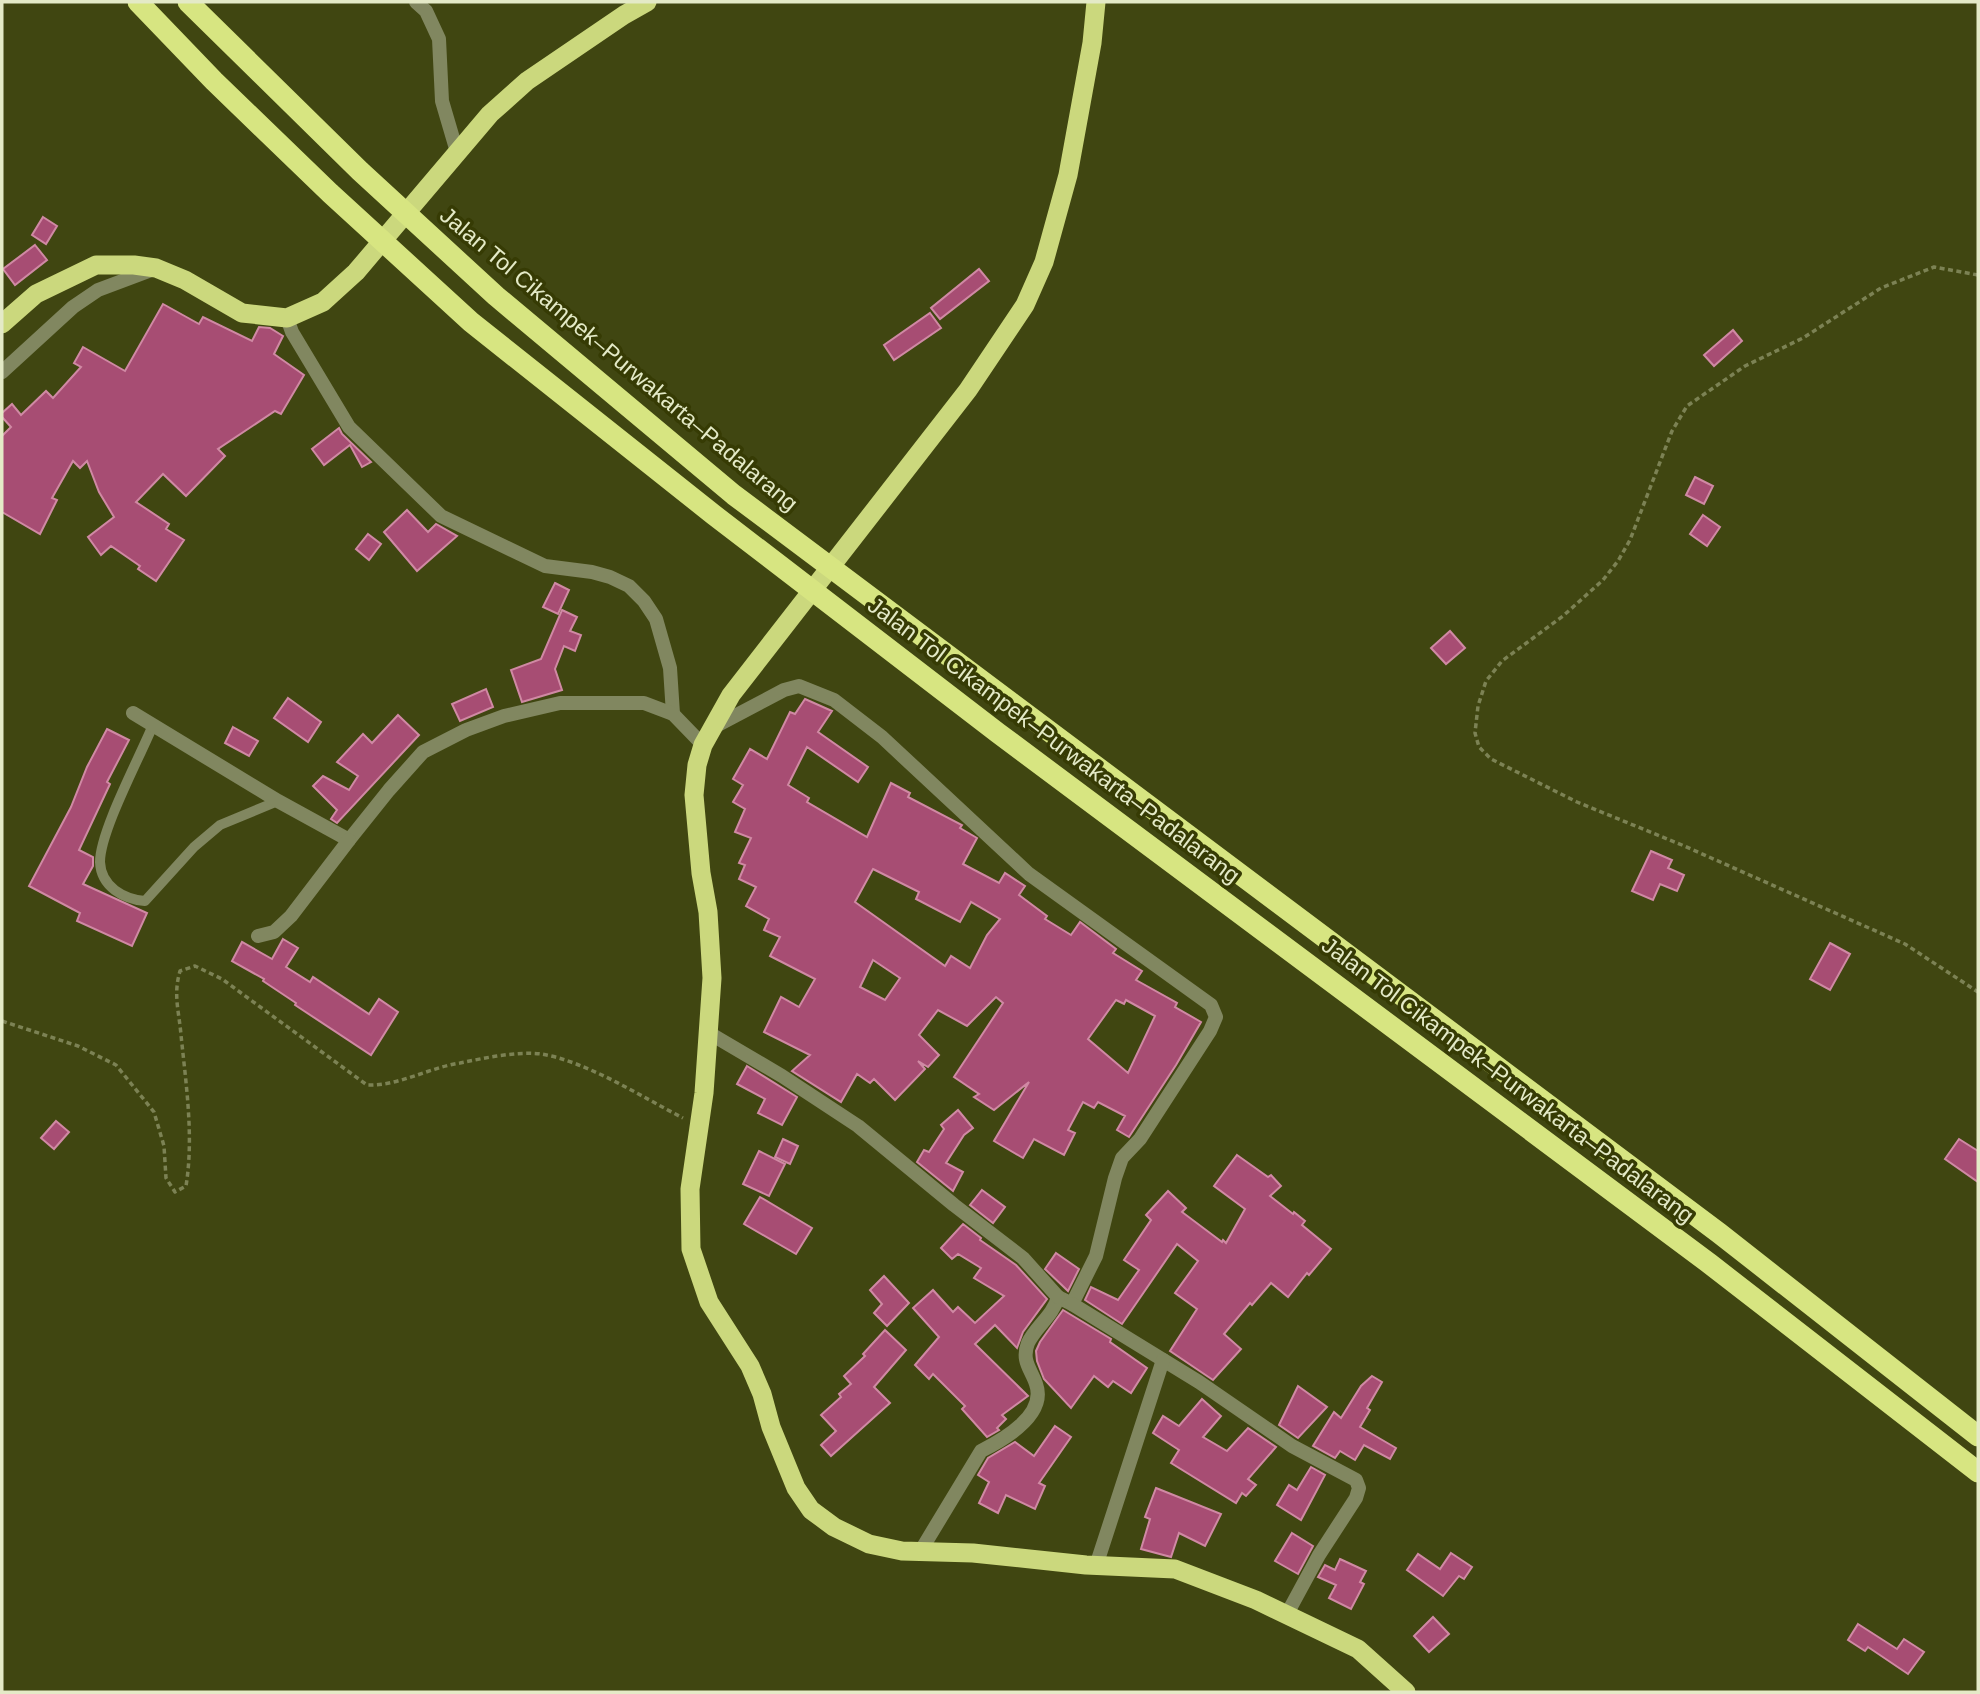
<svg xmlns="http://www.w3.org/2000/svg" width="1980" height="1694" viewBox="0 0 1980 1694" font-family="Helvetica,sans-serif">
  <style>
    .building { fill: #a74d73; stroke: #d089a4; stroke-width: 2; fill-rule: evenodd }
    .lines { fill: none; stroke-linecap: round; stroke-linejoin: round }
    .path { stroke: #7c8254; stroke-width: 3.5; stroke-dasharray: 5 3.5; stroke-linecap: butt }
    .service { stroke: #818760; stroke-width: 10 }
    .minor { stroke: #818760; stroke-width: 14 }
    .trunk { stroke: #cbd87d; stroke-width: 19 }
    .motorway { stroke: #d7e581; stroke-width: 21 }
    .labels { text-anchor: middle; stroke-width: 7; stroke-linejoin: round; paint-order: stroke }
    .street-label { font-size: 23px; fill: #e4eac7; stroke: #363b04 }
  </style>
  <rect width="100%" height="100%" fill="#404611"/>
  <!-- building -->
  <g class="building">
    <path d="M43 217 57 226 46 244 32 235Z"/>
    <path d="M35 245 47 260 15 285 3 269Z"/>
    <path d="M979 269 989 281 940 319 931 308Z"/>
    <path d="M163 304 199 324 203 317 252 341 259 327 270 328 283 336 274 354 304 375 281 414 275 411 218 449 225 456 186 496 163 474 136 502 169 524 166 529 184 540 156 581 138 569 140 566 111 546 101 555 88 537 114 517 99 492 87 461 80 468 73 461 52 498 57 500 40 534 2 512V436L11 427 2 417V413L12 404 21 415 46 391 53 398 81 367 74 363 83 347 125 371Z"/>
    <path d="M930 313 941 328 894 360 884 345Z"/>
    <path d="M1733 330 1742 341 1714 366 1704 355Z"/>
    <path d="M339 428 342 434 371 462 362 467 350 445 324 465 312 449Z"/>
    <path d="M1695 477 1713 486 1704 504 1686 495Z"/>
    <path d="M407 510 428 532 436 524 457 536 417 571 384 532Z"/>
    <path d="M1703 515 1720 527 1707 546 1690 534Z"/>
    <path d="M368 534 381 544 369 560 356 549Z"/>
    <path d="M555 583 569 590 558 614 543 607Z"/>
    <path d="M562 610 577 617 570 631 581 635 575 651 564 646 555 669 562 690 522 702 511 670 541 659Z"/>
    <path d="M1450 631 1465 648 1446 664 1431 648Z"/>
    <path d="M486 689 493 707 460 721 452 704Z"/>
    <path d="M288 698 321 722 308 742 274 718Z"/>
    <path d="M805 699 832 711 818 732 868 767 858 782 807 747 788 785 809 798 807 802 867 837 891 783 910 793 908 797 962 825 960 828 977 838 963 864 999 883 1005 873 1025 886 1019 895 1047 916 1045 919 1071 935 1080 922 1116 949 1113 953 1142 971 1136 980 1177 1003 1175 1007 1201 1022 1176 1065 1129 1137 1117 1130 1125 1116 1098 1102 1094 1108 1083 1102 1068 1130 1075 1133 1064 1155 1034 1139 1023 1158 994 1141 1029 1082 994 1110 974 1097 979 1094 954 1077 1003 1003 996 997 967 1026 938 1010 919 1035 939 1055 928 1067 918 1061 925 1069 895 1100 874 1079 870 1083 857 1074 841 1102 792 1071 810 1055 764 1032 781 997 799 1007 815 979 770 956 780 937 764 930 769 919 746 906 756 887 739 879 745 865 739 863 751 838 735 832 745 809 733 802 743 785 733 779 750 749 767 759 790 712 795 714ZM873 869 919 892 916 899 960 922 971 902 1000 919 987 935 970 968 951 956 945 966 855 902ZM873 960 900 978 885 1000 860 987ZM1116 1000 1124 1004 1126 1000 1155 1016 1128 1073 1088 1039Z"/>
    <path d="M398 715 419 735 337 823 331 819 337 810 313 786 323 776 349 790 358 776 337 762 363 734 372 743Z"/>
    <path d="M233 727 258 741 249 756 225 743Z"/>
    <path d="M107 729 129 740 107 782 110 784 79 850 93 857V866L83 884 147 913 132 946 77 921 80 913 29 886 71 807 87 767Z"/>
    <path d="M1651 851 1672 860 1668 868 1684 875 1677 891 1660 884 1653 900 1632 891Z"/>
    <path d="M283 939 298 948 286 967 310 982 313 977 369 1014 379 999 398 1012 371 1055 295 1005 296 1003 263 981 264 979 232 961 242 942 272 959Z"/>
    <path d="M1830 943 1850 954 1830 990 1810 979Z"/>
    <path d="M747 1066 797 1097 782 1125 758 1113 765 1099 737 1084Z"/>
    <path d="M958 1110 973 1128 964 1135 946 1163 963 1172 953 1191 917 1162 924 1150 929 1152 944 1129 941 1125Z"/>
    <path d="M56 1121 69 1132 54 1149 41 1138Z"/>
    <path d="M783 1139 798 1146 790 1164 775 1157Z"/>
    <path d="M1959 1139 1978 1151V1182L1945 1159Z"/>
    <path d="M759 1151 785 1164 769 1196 743 1184Z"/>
    <path d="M1237 1155 1268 1177 1271 1175 1281 1186 1270 1196 1293 1214 1294 1212 1305 1221 1302 1225 1331 1249 1309 1275 1307 1273 1288 1297 1271 1283 1252 1305 1250 1303 1224 1334 1241 1349 1213 1380 1170 1351 1197 1309 1175 1293 1198 1261 1177 1244 1122 1324 1085 1300 1091 1287 1118 1300 1139 1270 1124 1260 1151 1220 1146 1215 1168 1191 1186 1208 1182 1212 1222 1242 1223 1240 1226 1243 1245 1209 1214 1186Z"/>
    <path d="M982 1190 1005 1207 993 1223 970 1205Z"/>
    <path d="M760 1197 812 1228 796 1254 744 1224Z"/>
    <path d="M963 1224 981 1238 980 1240 1016 1265 1047 1299 1023 1332 1017 1348 995 1325 975 1344 1028 1396 1002 1415 1006 1419 997 1428 999 1430 987 1437 962 1409 965 1406 933 1374 929 1379 915 1365 939 1337 913 1308 933 1290 953 1312 958 1307 975 1323 1004 1296 974 1278 981 1268 958 1254 952 1259 941 1248Z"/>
    <path d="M1056 1253 1079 1269 1068 1291 1045 1269Z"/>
    <path d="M884 1276 909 1303 887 1326 874 1313 882 1304 870 1290Z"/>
    <path d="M1063 1310 1111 1339 1110 1342 1147 1368 1131 1393 1113 1381 1108 1387 1094 1376 1071 1408 1044 1379 1037 1361 1036 1351 1040 1342Z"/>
    <path d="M885 1330 906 1350 874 1387 890 1403 831 1456 821 1445 836 1431 821 1415 841 1397 839 1394 851 1384 844 1376 865 1356 863 1354Z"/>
    <path d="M1372 1376 1382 1382 1367 1408 1370 1410 1360 1427 1396 1448 1390 1459 1364 1445 1355 1460 1340 1451 1335 1458 1313 1446 1334 1412 1341 1418 1361 1386Z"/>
    <path d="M1298 1386 1327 1407 1298 1438 1279 1425Z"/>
    <path d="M1202 1399 1221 1416 1203 1437 1227 1451 1248 1428 1276 1447 1248 1479 1256 1485 1246 1496 1242 1493 1236 1503 1171 1463 1179 1450 1153 1433 1163 1416 1179 1426Z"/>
    <path d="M1055 1426 1071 1437 1039 1483 1045 1486 1035 1509 1006 1495 998 1513 979 1503 989 1482 978 1475 988 1458 1015 1442 1034 1456Z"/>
    <path d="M1311 1467 1325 1475 1301 1520 1277 1505 1289 1485 1297 1490Z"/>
    <path d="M1156 1488 1221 1514 1205 1546 1179 1533 1171 1557 1141 1549 1150 1519 1145 1517Z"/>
    <path d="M1292 1533 1313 1546 1298 1574 1275 1561Z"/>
    <path d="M1451 1553 1472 1567 1464 1579 1459 1576 1443 1596 1407 1570 1418 1554 1440 1569Z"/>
    <path d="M1340 1559 1366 1571 1360 1582 1364 1584 1351 1609 1329 1598 1336 1585 1318 1577 1325 1565 1335 1570Z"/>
    <path d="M1433 1617 1449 1634 1429 1652 1414 1636Z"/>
    <path d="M1858 1624 1897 1649 1904 1639 1924 1652 1908 1674 1868 1647 1865 1651 1848 1640Z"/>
  </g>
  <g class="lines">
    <!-- path -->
    <g class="path">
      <path d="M1978 275 1934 267 1881 288 1803 338 1745 366 1687 406 1672 431 1630 540 1618 561 1603 580 1563 616 1502 661 1486 681 1478 706 1475 733 1479 747 1491 759 1577 802 1682 845 1905 944 1978 992"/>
      <path d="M2 1021 78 1046 116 1065 154 1112 164 1146 166 1178 175 1192 186 1186C194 1137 186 1084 181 1035 179 1011 173 995 180 971L195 966 222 979 367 1085C399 1086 428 1068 460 1063 485 1058 516 1051 541 1054 586 1061 642 1097 683 1118"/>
    </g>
    <!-- service -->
    <path class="service" d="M153 725C140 757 100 831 100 862 101 887 124 899 145 901L194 847 220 825 278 801"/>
    <!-- minor -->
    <g class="minor">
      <path d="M416 2 426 11 439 39 442 101 457 152"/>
      <path d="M287 318 292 332 349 427 441 516 545 566 592 572 610 577 629 586 644 601 656 619 670 668 673 714"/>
      <path d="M2 372 73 307 98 290 154 269"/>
      <path d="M133 713 278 801 349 840 389 790 423 752 466 730 504 716 560 703H644L673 714 703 745"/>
      <path d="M712 728 784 690 799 686 834 700 882 737 1029 874 1211 1005 1216 1017 1210 1031 1140 1139 1122 1158 1115 1178 1096 1256 1072 1304 1058 1297C1053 1316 1036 1326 1028 1343 1021 1361 1031 1369 1036 1384 1047 1415 1003 1440 981 1451L920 1552"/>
      <path d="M258 936 274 932 291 916 349 840"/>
      <path d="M709 1033 782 1076 858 1126 954 1205 1023 1258 1058 1297"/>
      <path d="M1072 1304 1199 1382 1292 1446 1356 1480 1359 1488 1356 1498 1319 1555 1287 1614"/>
      <path d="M1096 1566 1163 1360"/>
    </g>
    <!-- trunk -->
    <g class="trunk">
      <path d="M1096 2 1092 43 1068 175 1044 262 1025 305 968 390 731 695 703 745 697 765 694 795 701 873 708 912 712 978 704 1093 690 1189 691 1249 709 1302 750 1366 762 1394 771 1427 796 1488 811 1510 834 1527 869 1544 902 1551 973 1553 1086 1565 1175 1569 1256 1600 1358 1649 1406 1692"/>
      <path d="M2 324 36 294 96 265H134L156 268 185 280 242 313 287 318 323 302 356 272 490 114 527 81 624 15 647 2"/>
    </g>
    <!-- motorway -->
    <g class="motorway">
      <path d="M138 2 214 81 330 193 471 322 714 515 998 733 1710 1264 1978 1472"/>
      <path d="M188 2 360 171 496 296 734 495 1719 1233 1978 1436"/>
    </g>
  </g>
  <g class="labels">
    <!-- street labels -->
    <g class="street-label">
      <text transform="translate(619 359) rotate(40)" y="8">Jalan Tol Cikampek–Purwakarta–Padalarang</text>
      <text transform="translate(1054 740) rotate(37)" y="8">Jalan Tol Cikampek–Purwakarta–Padalarang</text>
      <text transform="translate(1508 1080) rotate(37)" y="8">Jalan Tol Cikampek–Purwakarta–Padalarang</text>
    </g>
  </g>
  <!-- border -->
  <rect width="1980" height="1694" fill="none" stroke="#e4eac7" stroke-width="7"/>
</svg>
